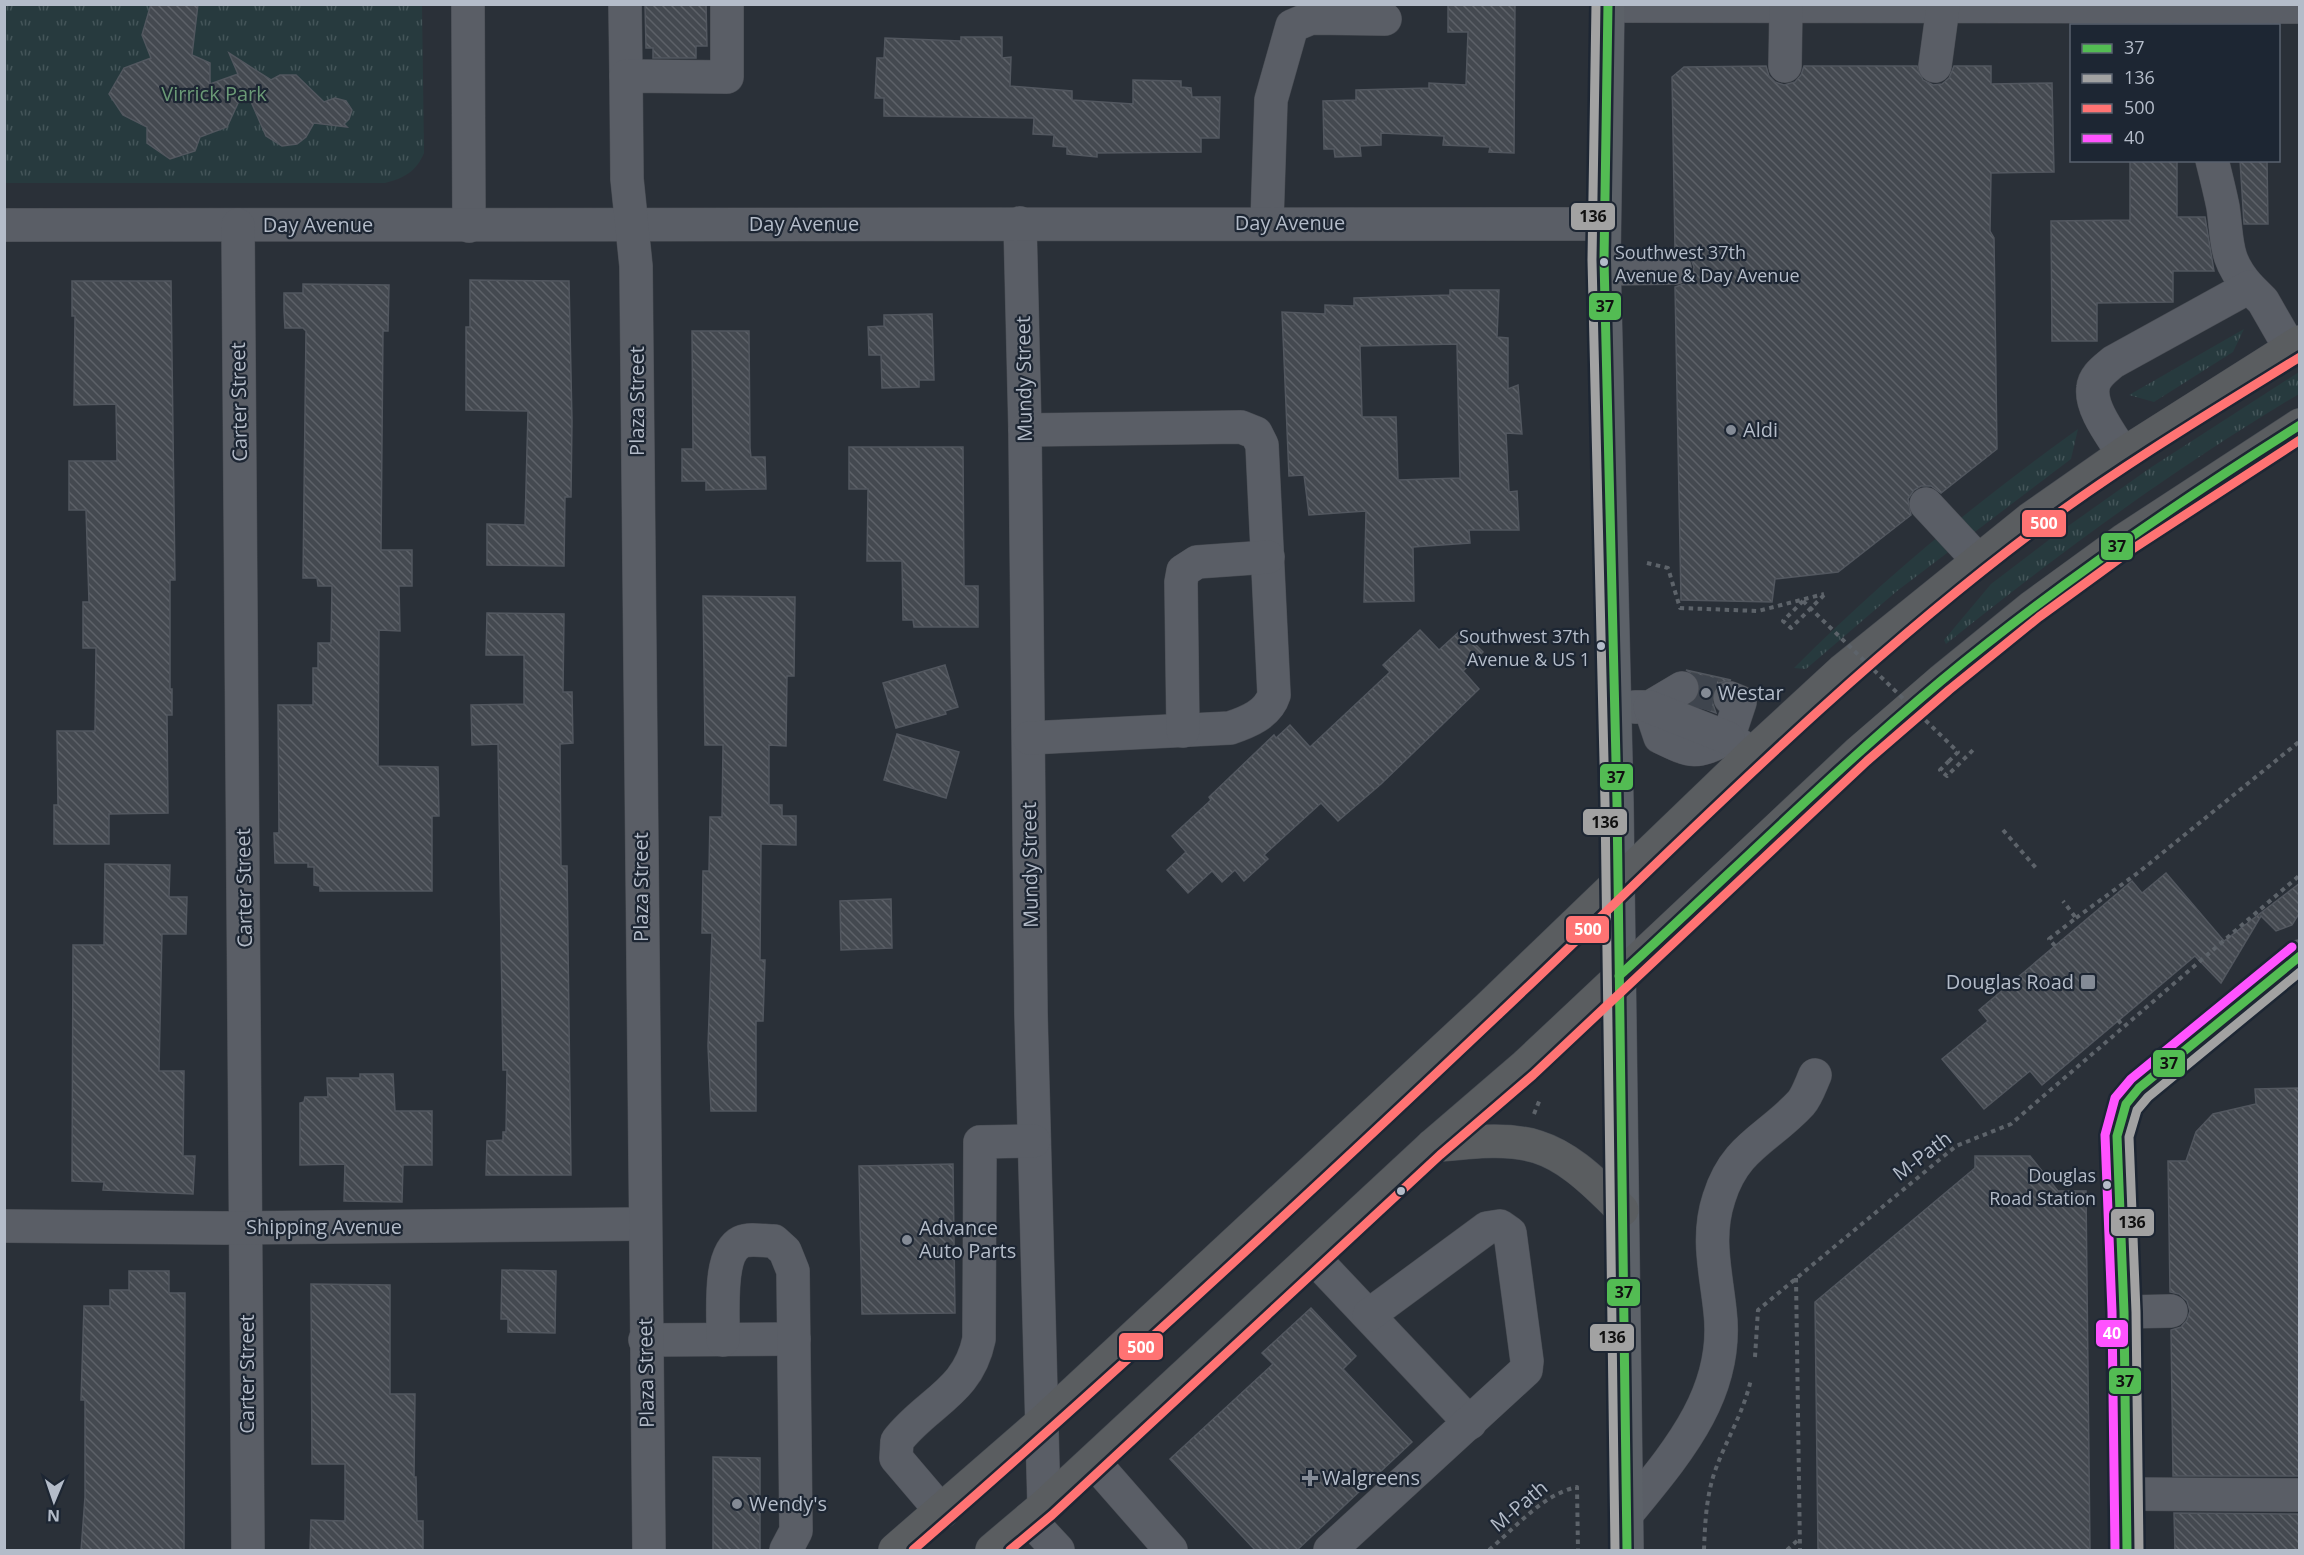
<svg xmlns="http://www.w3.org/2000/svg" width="2304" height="1555" viewBox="0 0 2304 1555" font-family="'Open Sans',sans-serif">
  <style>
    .grass { fill: url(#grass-tufts) }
    .building { fill: url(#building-back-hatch); stroke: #52575f; stroke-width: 1.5; fill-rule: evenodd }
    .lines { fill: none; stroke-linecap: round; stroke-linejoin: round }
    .minor-tunnel { stroke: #3f454e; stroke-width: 33; stroke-dasharray: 33 16; stroke-linecap: butt }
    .minor-casing { stroke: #484c53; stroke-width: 34 }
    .major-casing { stroke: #484c55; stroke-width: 34 }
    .highway-casing { stroke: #474c53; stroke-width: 34 }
    .path { stroke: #5d636a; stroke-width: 4; stroke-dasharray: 4.5 4.5; stroke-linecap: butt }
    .minor { stroke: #5a5e66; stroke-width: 33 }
    .major { stroke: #5c6168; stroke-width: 33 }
    .highway { stroke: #5a5d60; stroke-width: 33 }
    .path-bridge { stroke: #5d636a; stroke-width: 4; stroke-dasharray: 4.5 4.5; stroke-linecap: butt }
    .bus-1-casing { stroke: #1d2633; stroke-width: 14 }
    .bus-2-casing { stroke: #1d2633; stroke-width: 14 }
    .bus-3-casing { stroke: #1d2633; stroke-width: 14 }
    .bus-4-casing { stroke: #1d2633; stroke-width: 14 }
    .bus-1 { stroke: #53bc53; stroke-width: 9 }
    .bus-2 { stroke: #a2a2a2; stroke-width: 9 }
    .bus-3 { stroke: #ff7373; stroke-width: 9 }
    .bus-4 { stroke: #ff53ff; stroke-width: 9 }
    .bus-dot { fill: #b4bcc9; stroke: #1d2633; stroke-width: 2 }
    .poi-dot { fill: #848b96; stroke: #1d2633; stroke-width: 2 }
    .labels { text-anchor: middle; stroke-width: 4.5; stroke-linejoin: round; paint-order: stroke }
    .bus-label { font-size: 18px; fill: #b4bcc9; stroke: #1d2633; text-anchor: end }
    .park-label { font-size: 20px; fill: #6b9a76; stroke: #1d2633 }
    .street-label { font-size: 20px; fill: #b4bcc9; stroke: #1d2633 }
    .poi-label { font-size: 20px; fill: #b4bcc9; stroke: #1d2633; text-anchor: start }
    .line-badge { stroke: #1d2633; stroke-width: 2 }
    .badge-label { font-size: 16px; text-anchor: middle; font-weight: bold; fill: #fff }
    .pale-badge-label { font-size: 16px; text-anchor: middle; font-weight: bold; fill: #111 }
  </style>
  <defs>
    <pattern id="grass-tufts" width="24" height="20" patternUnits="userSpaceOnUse" patternTransform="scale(1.5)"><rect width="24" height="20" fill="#273a3e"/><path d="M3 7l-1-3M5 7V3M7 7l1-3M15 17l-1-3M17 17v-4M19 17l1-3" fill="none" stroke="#445559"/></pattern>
    <pattern id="building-back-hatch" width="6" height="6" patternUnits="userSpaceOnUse" patternTransform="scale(1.5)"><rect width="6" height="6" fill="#444950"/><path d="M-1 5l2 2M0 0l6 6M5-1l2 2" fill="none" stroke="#5d6168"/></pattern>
  </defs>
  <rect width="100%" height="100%" fill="#2a3038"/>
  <!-- grass -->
  <g class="grass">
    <path d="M4 5H422L424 153C416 172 404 178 385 183H5Z"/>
    <path d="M2244 329 2233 352 2154 402 2129 395Z"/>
    <path d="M2299 372V394C2175 468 2059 553 1946 644L1944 640 1991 584 2054 536 2150 468Z"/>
    <path d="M2078 429 2071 459 1897 591 1806 669 1794 668C1882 580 1976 502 2078 429Z"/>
  </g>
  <!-- building -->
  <g class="building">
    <path d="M151 4H198L192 55 210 63V84L238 74 229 53 271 80 280 75H296L324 102 335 98 346 101 352 110 349 119 344 124 347 127 314 123 306 137 297 144 282 146 266 136 245 88 227 127 200 137 195 151 170 159 147 143V127L123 115 109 94 124 68 151 58 142 35Z"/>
    <path d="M645 4H706L707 46H696V58H653V48H646Z"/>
    <path d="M1448 4H1515L1514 153 1489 152 1490 147 1443 145 1444 136 1381 133V145L1360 146 1361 156 1335 157 1334 149H1324L1323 101 1356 100V90L1429 88V83L1466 85 1468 32H1448Z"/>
    <path d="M961 37H1002V58L1011 57 1010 86 1072 91V100L1133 104V80L1181 81V87L1191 88 1192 97H1220L1219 138H1201V152L1097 153V157L1067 154V147L1053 146 1054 135 1033 134 1034 118 884 116V98H875L877 58H884L885 38 961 41Z"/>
    <path d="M1766 66 1769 76 1775 82 1784 85 1795 82 1801 75 1804 66H1917L1923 80 1933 85 1942 84 1949 78 1954 66H1991V84L2052 83 2054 172 1991 173 1990 231 1994 238 1997 449 1941 493 1931 486H1921L1914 490 1908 499 1911 515 1838 572 1775 579 1772 602 1681 600 1675 287 1684 284 1691 278 1694 267 1691 259 1685 252 1675 249 1672 77 1684 67Z"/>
    <path d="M2130 160H2177V217H2205L2214 271H2173V302L2097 303V341H2052L2051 221 2130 220Z"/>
    <path d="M2240 160H2267L2268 224H2244Z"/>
    <path d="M470 280 569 281 572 421 571 497H565L564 566 487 565V524L525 525 528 411 466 410V327H470Z"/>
    <path d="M72 281H171L175 580H170V689H172V715H167L168 813 109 814V844H54V805H58L57 731H95L96 648H83V602H89L86 510H69V461H117L116 404 74 405 75 316H72Z"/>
    <path d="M303 284 389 285 388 331H383L381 550H412V586H399L400 631 379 630 378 766 438 767 439 816H432V891H320V886L314 885V867H308V863H275L274 833H279L278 705H313V668H318V643H331L332 586H318L317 578H303L306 331 303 328H285L284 311V293H303Z"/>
    <path d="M1450 290H1499L1497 337 1508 338V389L1518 385 1522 434 1506 433 1509 492 1517 491 1519 530H1469L1470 543 1413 547 1414 601 1364 602 1366 511 1309 515 1304 475 1289 476 1282 312 1325 314V305L1354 306V298L1450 295ZM1457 344 1460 478 1398 480 1396 417H1362L1360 346Z"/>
    <path d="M932 314 934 380H919V387L882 388 881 355H869L868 327 884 326V315Z"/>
    <path d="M692 331H749L750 448 751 457H765L766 489 706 490V481H682V449H693Z"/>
    <path d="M849 447H963L964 586H978V627H914L913 620H903L902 561H867L868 489H849Z"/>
    <path d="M703 596 795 597 794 676H787L786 746 769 745V805H782V816H796V845L761 844 760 960H765L763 1021H756V1111H711L708 1046 712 933H702L703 871H709L710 817H722L723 745H705Z"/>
    <path d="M487 613 564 614 563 692H572L573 743 560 744 561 866H567L571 1175H486L487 1141 503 1140V1132H506L507 1070H503L498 744 472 745 471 705 524 704V655H486Z"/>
    <path d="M1420 630 1439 650 1461 630 1483 652 1463 671 1479 689 1381 784 1338 821 1321 803 1264 855 1268 859 1244 881 1235 870 1222 882 1212 871 1188 893 1167 870 1186 852 1172 836 1211 800 1209 797 1274 735 1276 738 1290 725 1310 747 1390 672 1383 665Z"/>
    <path d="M945 665 958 707 945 711 946 714 896 728 883 683Z"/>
    <path d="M1686 670 1731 680 1719 683 1713 691 1712 701 1716 713 1692 704 1699 697 1701 687 1698 678Z"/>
    <path d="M897 734 959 752 946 798 884 780Z"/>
    <path d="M105 864 170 865 169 897H187L186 934H162L159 1071H184L183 1156H195L193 1194 103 1190 104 1182 72 1181 73 945H104Z"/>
    <path d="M2166 873 2224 941 2300 883V912L2292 925 2276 931 2261 916 2221 983 2195 956 2042 1085 2030 1071 1984 1109 1942 1059 1988 1021 1979 1010 2132 881 2142 893Z"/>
    <path d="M891 899 892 948 841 950 840 901Z"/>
    <path d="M360 1074H393L395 1111H432V1165H403L402 1202 344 1201 345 1164 300 1165V1103L304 1102 305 1097H328L327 1078H360Z"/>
    <path d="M2300 1088V1476H2173L2171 1330 2181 1327 2187 1320 2190 1311 2187 1301 2179 1294 2170 1292 2168 1161H2186L2196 1132 2213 1114 2256 1104 2255 1089Z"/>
    <path d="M1975 1156H2030L2058 1191H2086L2090 1551H1818L1815 1302 1975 1168Z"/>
    <path d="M953 1164 955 1313 862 1314 859 1166Z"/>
    <path d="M502 1270 556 1271 555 1333 508 1332V1319H501Z"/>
    <path d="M129 1271H169V1293H185L184 1551H81L85 1497V1400H81L84 1306H110V1290H129Z"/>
    <path d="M311 1284 390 1285V1394H415L414 1477H416L417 1521H423V1551H310L311 1520 345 1521V1464H312Z"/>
    <path d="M1311 1308 1356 1356 1343 1369 1412 1442 1296 1551H1256L1170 1459 1273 1364 1262 1353Z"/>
    <path d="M713 1457 760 1458V1551H713Z"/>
    <path d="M2174 1513 2300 1514V1551H2175Z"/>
  </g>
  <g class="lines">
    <!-- minor-tunnel -->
    <path class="minor-tunnel" d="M1682 688 1730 698"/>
    <defs>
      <g id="minor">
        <path d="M468 4 469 226"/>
        <path d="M625 4 626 76"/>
        <path d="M1608 6 2300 7"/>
        <path d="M1785 66 1786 7"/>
        <path d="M1935 66 1943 7"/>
        <path d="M2212 160C2216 176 2220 192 2223 207 2228 242 2224 259 2249 287"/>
        <path d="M1267 222 1271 100 1292 26 1311 18 1385 19"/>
        <path d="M1020 223 1025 430 1031 1014 1044 1506"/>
        <path d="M4 225 1604 224"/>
        <path d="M238 225 248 1550"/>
        <path d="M1604 269 1675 268"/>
        <path d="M1025 430 1241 427 1256 433 1262 445 1274 695C1268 714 1248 722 1230 728L1029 738"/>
        <path d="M2123 454C2113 437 2090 409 2093 388 2094 376 2105 369 2113 362L2249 287 2263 301 2290 348"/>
        <path d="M1926 504 1978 560"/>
        <path d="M1730 698 1740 702 1728 738 1746 749"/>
        <path d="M1635 707H1650L1682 688"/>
        <path d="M1650 707 1660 737C1693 753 1695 754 1728 738"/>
        <path d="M1650 707 1728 738"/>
        <path d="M1183 731 1181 582 1183 571 1197 562 1268 557"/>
        <path d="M4 1226 224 1228 643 1224"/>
        <path d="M1313 1257 1470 1423"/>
        <path d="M2124 1312 2171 1311"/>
        <path d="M645 1340 794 1339"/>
        <path d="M723 1340C724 1316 717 1254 741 1242 750 1238 764 1241 774 1241L785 1251 793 1271 796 1531 786 1550"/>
        <path d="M1093 1461 1171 1550"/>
        <path d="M2126 1494 2300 1495"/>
        <path d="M942 1512 896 1458 897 1441C927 1402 968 1393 979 1339L980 1142 1034 1141"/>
        <path d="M1626 1515C1675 1455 1730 1394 1720 1311 1716 1272 1706 1237 1719 1198 1735 1146 1768 1139 1801 1103 1807 1096 1811 1084 1815 1075"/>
        <path d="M1029 1519 1058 1550"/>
        <path d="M649 1550 636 266 627 179 626 76 727 77V4"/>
        <path d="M1330 1550 1526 1370 1527 1361 1510 1233 1500 1226 1487 1228 1369 1315"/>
        <path d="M2127 1550 2124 1312 2117 1136 2126 1104 2139 1088 2300 956"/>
      </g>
      <path id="major" d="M1608 4 1604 260 1617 803 1627 1550"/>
      <g id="highway">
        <path d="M1432 1146C1530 1135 1552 1138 1622 1210"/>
        <path d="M895 1550 1041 1423 1488 1008 1753 753 1843 670 2030 519 2123 454 2300 342"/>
        <path d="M992 1550 1044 1506 1432 1146 1525 1066 1859 752 1941 681 2032 607 2124 540 2300 425"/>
      </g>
    </defs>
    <!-- minor casing -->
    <use href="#minor" class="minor-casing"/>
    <!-- major casing -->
    <use href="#major" class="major-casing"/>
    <!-- highway casing -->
    <use href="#highway" class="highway-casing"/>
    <!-- path -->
    <g class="path">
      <path d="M1647 563 1668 568 1680 608 1758 611 1824 594"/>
      <path d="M1803 601 1783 621 1791 628 1824 595"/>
      <path d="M1949 761 1940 770 1947 776 1975 748"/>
      <path d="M2003 830 2036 868"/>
      <path d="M2076 918 2139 872 2300 741"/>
      <path d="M2055 946 2049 939 2076 918 2063 901"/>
      <path d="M2118 1020 2123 1026"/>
      <path d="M1534 1114 1540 1099"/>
      <path d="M1796 1278 1800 1550"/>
      <path d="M1755 1357 1758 1310 1956 1146 2011 1124 2300 875"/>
      <path d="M1489 1550C1515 1528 1543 1494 1577 1487L1578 1550"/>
      <path d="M1704 1550C1705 1524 1706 1497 1715 1471 1726 1440 1744 1412 1751 1379"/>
      <path d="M1787 1550 1799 1539"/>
    </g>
    <!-- minor -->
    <use href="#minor" class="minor"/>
    <!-- major -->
    <use href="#major" class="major"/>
    <!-- highway -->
    <use href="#highway" class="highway"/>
    <!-- path-bridge -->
    <path class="path-bridge" d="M1803 601 1958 752 1949 761"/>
    <defs>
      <g id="bus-1">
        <path d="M1608 4 1604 260 1617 803 1627 1550"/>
        <path d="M1619 976C1726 878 1829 775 1941 681 2054 587 2175 504 2300 425"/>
        <path d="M2127 1550 2124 1312 2117 1136 2126 1104 2139 1088 2300 956"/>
      </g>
      <g id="bus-2">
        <path d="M1596 4 1592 260 1605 803 1615 1550"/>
        <path d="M2139 1550 2136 1312 2129 1137 2137 1110 2148 1097 2300 972"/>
      </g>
      <g id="bus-3">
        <path d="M913 1550C1112 1377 1306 1197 1497 1016 1674 849 1843 674 2038 528 2121 466 2211 412 2300 357"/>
        <path d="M1010 1550 1052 1515 1440 1155 1533 1075 1867 761 1949 690 2039 617 2131 550 2300 440"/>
      </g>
      <path id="bus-4" d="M2115 1550 2112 1312 2105 1135 2115 1098 2131 1079 2292 947"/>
    </defs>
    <!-- bus-1 casing -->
    <use href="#bus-1" class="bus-1-casing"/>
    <!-- bus-2 casing -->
    <use href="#bus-2" class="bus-2-casing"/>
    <!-- bus-3 casing -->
    <use href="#bus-3" class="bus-3-casing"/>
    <!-- bus-4 casing -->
    <use href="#bus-4" class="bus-4-casing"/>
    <!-- bus-1 -->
    <use href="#bus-1" class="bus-1"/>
    <!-- bus-2 -->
    <use href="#bus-2" class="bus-2"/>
    <!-- bus-3 -->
    <use href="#bus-3" class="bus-3"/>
    <!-- bus-4 -->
    <use href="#bus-4" class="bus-4"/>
  </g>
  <!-- markers -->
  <g class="bus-dot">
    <circle cx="1604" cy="262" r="5"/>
    <circle cx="1601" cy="646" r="5"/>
    <circle cx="2107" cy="1185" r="5"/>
    <circle cx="1401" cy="1191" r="5"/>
  </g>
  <g class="poi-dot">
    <circle cx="1731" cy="430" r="6"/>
    <circle cx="1706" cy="693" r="6"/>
    <rect x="2080" y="974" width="16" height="16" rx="3"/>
    <circle cx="907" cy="1240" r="6"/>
    <path d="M1307 1469h6v6h6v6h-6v6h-6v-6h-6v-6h6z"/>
    <circle cx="737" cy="1504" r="6"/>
  </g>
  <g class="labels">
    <!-- bus labels -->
    <g class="bus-label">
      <text x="1615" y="259" text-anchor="start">Southwest 37th<tspan x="1615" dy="23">Avenue &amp; Day Avenue</tspan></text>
      <text x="1590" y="643">Southwest 37th<tspan x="1590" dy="23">Avenue &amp; US 1</tspan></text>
      <text x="2096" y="1182">Douglas<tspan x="2096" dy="23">Road Station</tspan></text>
    </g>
    <!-- park labels -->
    <g class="park-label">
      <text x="214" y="101">Virrick Park</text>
    </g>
    <!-- street labels -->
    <g class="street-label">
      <text x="1290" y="230">Day Avenue</text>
      <text x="804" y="231">Day Avenue</text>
      <text x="318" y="232">Day Avenue</text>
      <text transform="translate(1024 379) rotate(-91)" y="7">Mundy Street</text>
      <text transform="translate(637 401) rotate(-90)" y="7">Plaza Street</text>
      <text transform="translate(239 402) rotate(-91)" y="7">Carter Street</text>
      <text transform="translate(1030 865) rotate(-91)" y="7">Mundy Street</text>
      <text transform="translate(641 887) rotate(-90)" y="7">Plaza Street</text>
      <text transform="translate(244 888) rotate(-91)" y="7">Carter Street</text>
      <text transform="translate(1922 1156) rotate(-37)" y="7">M-Path</text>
      <text x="324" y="1234">Shipping Avenue</text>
      <text transform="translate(646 1373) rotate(-91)" y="7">Plaza Street</text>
      <text transform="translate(247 1374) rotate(-90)" y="7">Carter Street</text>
      <text transform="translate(1519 1506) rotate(-40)" y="7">M-Path</text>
    </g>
    <!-- poi labels -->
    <g class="poi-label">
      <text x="1743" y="437">Aldi</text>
      <text x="1718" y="700">Westar</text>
      <text x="2074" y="989" text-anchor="end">Douglas Road</text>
      <text x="919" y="1235">Advance<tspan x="919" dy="23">Auto Parts</tspan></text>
      <text x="1322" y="1485">Walgreens</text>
      <text x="749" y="1511">Wendy's</text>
    </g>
  </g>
  <g class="line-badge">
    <rect x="1570" y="202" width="46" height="29" rx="6" fill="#a2a2a2"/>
    <rect x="1588" y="292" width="34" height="29" rx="6" fill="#53bc53"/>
    <rect x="2021" y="509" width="46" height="29" rx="6" fill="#ff7373"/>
    <rect x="2100" y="532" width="34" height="29" rx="6" fill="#53bc53"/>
    <rect x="1599" y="763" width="35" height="28" rx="6" fill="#53bc53"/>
    <rect x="1582" y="808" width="46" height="28" rx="6" fill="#a2a2a2"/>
    <rect x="1565" y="915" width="45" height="29" rx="6" fill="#ff7373"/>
    <rect x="2152" y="1049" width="34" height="29" rx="6" fill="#53bc53"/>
    <rect x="2110" y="1208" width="45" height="29" rx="6" fill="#a2a2a2"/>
    <rect x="1606" y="1278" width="35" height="29" rx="6" fill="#53bc53"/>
    <rect x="2095" y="1319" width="34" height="29" rx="6" fill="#ff53ff"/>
    <rect x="1589" y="1323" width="46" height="29" rx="6" fill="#a2a2a2"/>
    <rect x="1118" y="1332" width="46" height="29" rx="6" fill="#ff7373"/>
    <rect x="2108" y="1367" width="34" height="28" rx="6" fill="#53bc53"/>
  </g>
  <g class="badge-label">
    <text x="2044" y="529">500</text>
    <text x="1588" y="935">500</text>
    <text x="2112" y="1339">40</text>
    <text x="1141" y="1353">500</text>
  </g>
  <g class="pale-badge-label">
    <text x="1593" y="222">136</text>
    <text x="1605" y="312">37</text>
    <text x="2117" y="552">37</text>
    <text x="1616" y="783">37</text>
    <text x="1605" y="828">136</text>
    <text x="2169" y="1069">37</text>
    <text x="2132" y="1228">136</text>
    <text x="1624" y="1298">37</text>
    <text x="1612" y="1343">136</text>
    <text x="2125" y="1387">37</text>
  </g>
  <!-- border -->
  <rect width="2304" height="1555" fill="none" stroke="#b4bcc9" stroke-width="12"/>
  <!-- legend -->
  <rect x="2070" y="24" width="210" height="138" fill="#1d2633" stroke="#59626f" stroke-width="1.5"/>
  <rect x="2082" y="44" width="30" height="9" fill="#53bc53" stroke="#59626f" stroke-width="1.5"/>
  <text x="2124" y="54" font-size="18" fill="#b4bcc9">37</text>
  <rect x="2082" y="74" width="30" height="9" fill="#a2a2a2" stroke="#59626f" stroke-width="1.5"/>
  <text x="2124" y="84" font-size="18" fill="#b4bcc9">136</text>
  <rect x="2082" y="104" width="30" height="9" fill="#ff7373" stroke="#59626f" stroke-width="1.5"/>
  <text x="2124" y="114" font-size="18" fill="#b4bcc9">500</text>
  <rect x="2082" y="134" width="30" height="9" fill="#ff53ff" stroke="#59626f" stroke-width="1.5"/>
  <text x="2124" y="144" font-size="18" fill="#b4bcc9">40</text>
  <!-- north arrow -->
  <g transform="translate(54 1501) rotate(182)" stroke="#1d2633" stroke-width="4.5" paint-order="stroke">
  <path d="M0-4.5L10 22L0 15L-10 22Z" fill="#b4bcc9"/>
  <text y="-9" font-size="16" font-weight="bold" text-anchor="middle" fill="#b4bcc9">N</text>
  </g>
</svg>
